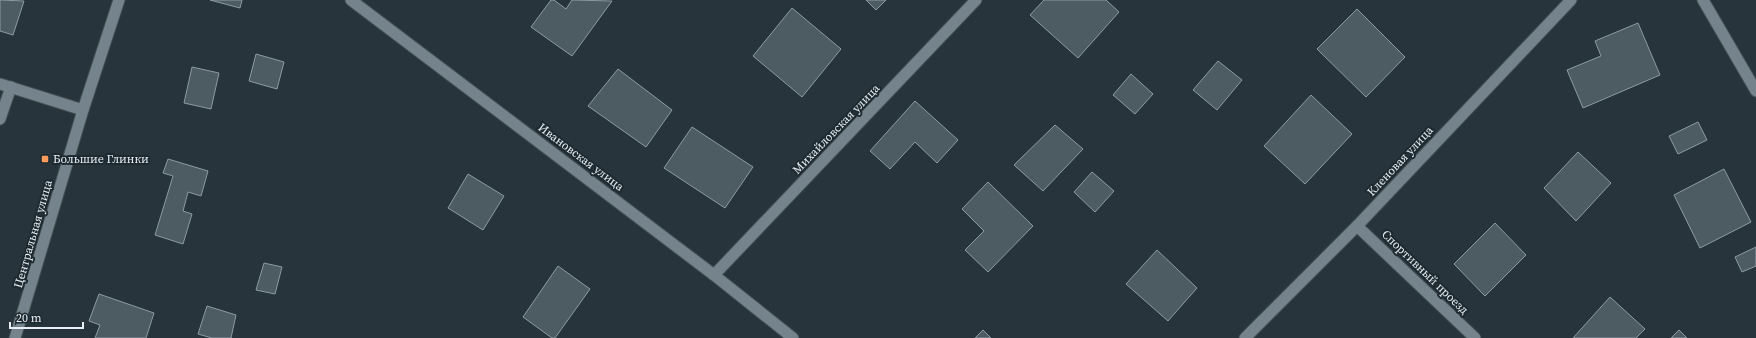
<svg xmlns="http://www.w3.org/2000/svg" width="1756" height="338" viewBox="0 0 1756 338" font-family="'Source Serif 4',serif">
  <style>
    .building { fill: #4d5b62; stroke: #8c9ba4 }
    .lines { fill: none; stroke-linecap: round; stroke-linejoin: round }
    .service-casing { stroke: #444f54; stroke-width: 13 }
    .minor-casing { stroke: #444f54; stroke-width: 13 }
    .secondary-casing { stroke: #444f54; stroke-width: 13 }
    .service { stroke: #75848c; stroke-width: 11 }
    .minor { stroke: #75848c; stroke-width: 11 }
    .secondary { stroke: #75848c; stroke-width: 11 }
    .poi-dot { fill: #ff9b5a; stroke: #1e2a31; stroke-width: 1.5 }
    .labels { text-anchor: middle; stroke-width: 4; stroke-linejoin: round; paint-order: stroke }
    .street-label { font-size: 12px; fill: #e7eff4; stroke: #1e2a31 }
    .poi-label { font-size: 12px; fill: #e7eff4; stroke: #1e2a31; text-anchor: start }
  </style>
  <rect width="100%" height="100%" fill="#27343c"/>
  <!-- building -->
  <g class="building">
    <path d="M0 0 24 1 13 35 0 31Z"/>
    <path d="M210 0H242L240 8Z"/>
    <path d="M551 0H554L566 9 572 0 612 1 572 56 531 27Z"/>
    <path d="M866 0H886L876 10Z"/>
    <path d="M1044 0H1106L1119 12 1078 58 1030 15Z"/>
    <path d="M792 8 841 49 802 97 753 56Z"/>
    <path d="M1357 9 1405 57 1366 97 1317 49Z"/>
    <path d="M1638 23 1660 75 1583 108 1567 70 1601 56 1595 41Z"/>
    <path d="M256 54 284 62 277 89 249 81Z"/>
    <path d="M1218 61 1242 80 1217 110 1193 90Z"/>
    <path d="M192 67 219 73 211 109 184 103Z"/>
    <path d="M618 69 672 110 646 147 588 106Z"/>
    <path d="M1131 74 1153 94 1135 114 1113 95Z"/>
    <path d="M1311 95 1352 134 1305 184 1264 146Z"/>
    <path d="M915 101 958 140 937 163 915 142 890 169 870 151Z"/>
    <path d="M1698 122 1707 140 1678 154 1669 136Z"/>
    <path d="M1055 125 1083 149 1043 191 1014 165Z"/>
    <path d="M692 127 753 167 725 208 664 168Z"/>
    <path d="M1578 152 1611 183 1576 221 1544 188Z"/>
    <path d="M168 159 208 171 201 196 188 192 183 211 192 214 183 244 155 235 173 176 163 173Z"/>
    <path d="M1724 169 1751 222 1700 248 1674 195Z"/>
    <path d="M1092 172 1114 191 1095 212 1074 192Z"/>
    <path d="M468 174 504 196 483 230 448 208Z"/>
    <path d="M988 182 1033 226 988 272 965 250 984 231 962 209Z"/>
    <path d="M1495 223 1526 255 1485 296 1454 264Z"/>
    <path d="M1756 247V266L1742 272 1735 257Z"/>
    <path d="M1157 250 1197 288 1168 321 1126 284Z"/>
    <path d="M264 263 282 267 275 294 256 290Z"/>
    <path d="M558 266 590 289 555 338H552L523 317Z"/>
    <path d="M99 294 154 313 146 338H95L100 325 89 321Z"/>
    <path d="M1610 297 1645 329 1636 338H1573Z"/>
    <path d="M207 306 236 315 231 338H212L198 334Z"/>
    <path d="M983 330 991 338H975Z"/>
    <path d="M1679 330 1687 338H1671Z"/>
  </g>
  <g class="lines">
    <defs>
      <g id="service">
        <path d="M1703 0 1756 91"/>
        <path d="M0 84 83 110"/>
        <path d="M0 119 11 87"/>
        <path d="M1397 264 1475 338"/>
      </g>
      <g id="minor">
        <path d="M351 0 714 275 793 338"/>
        <path d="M1357 226 1397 264"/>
        <path d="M714 275 976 0"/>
        <path d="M1245 338 1357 226 1571 0"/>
      </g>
      <path id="secondary" d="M15 338 83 110 119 0"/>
    </defs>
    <!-- service casing -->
    <use href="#service" class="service-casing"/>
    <!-- minor casing -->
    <use href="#minor" class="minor-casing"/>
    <!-- secondary casing -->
    <use href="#secondary" class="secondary-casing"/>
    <!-- service -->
    <use href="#service" class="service"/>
    <!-- minor -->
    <use href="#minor" class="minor"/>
    <!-- secondary -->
    <use href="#secondary" class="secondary"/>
  </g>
  <!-- markers -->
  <rect class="poi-dot" x="41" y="155" width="8" height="8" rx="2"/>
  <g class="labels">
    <!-- street labels -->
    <g class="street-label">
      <text transform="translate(836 129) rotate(-46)" y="4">Михайловская улица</text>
      <text transform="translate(581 157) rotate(37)" y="4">Ивановская улица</text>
      <text transform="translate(1400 161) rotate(-47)" y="4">Кленовая улица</text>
      <text transform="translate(33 234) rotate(-74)" y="4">Центральная улица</text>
      <text transform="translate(1425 272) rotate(44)" y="4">Спортивный проезд</text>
    </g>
    <!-- poi labels -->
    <g class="poi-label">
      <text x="53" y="163">Большие Глинки</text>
    </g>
  </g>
  <!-- scale -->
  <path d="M10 322v6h73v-6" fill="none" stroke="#e7eff4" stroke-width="2"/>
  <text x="16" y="322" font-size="12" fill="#e7eff4" stroke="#1e2a31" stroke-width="3" paint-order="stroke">20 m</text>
</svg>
